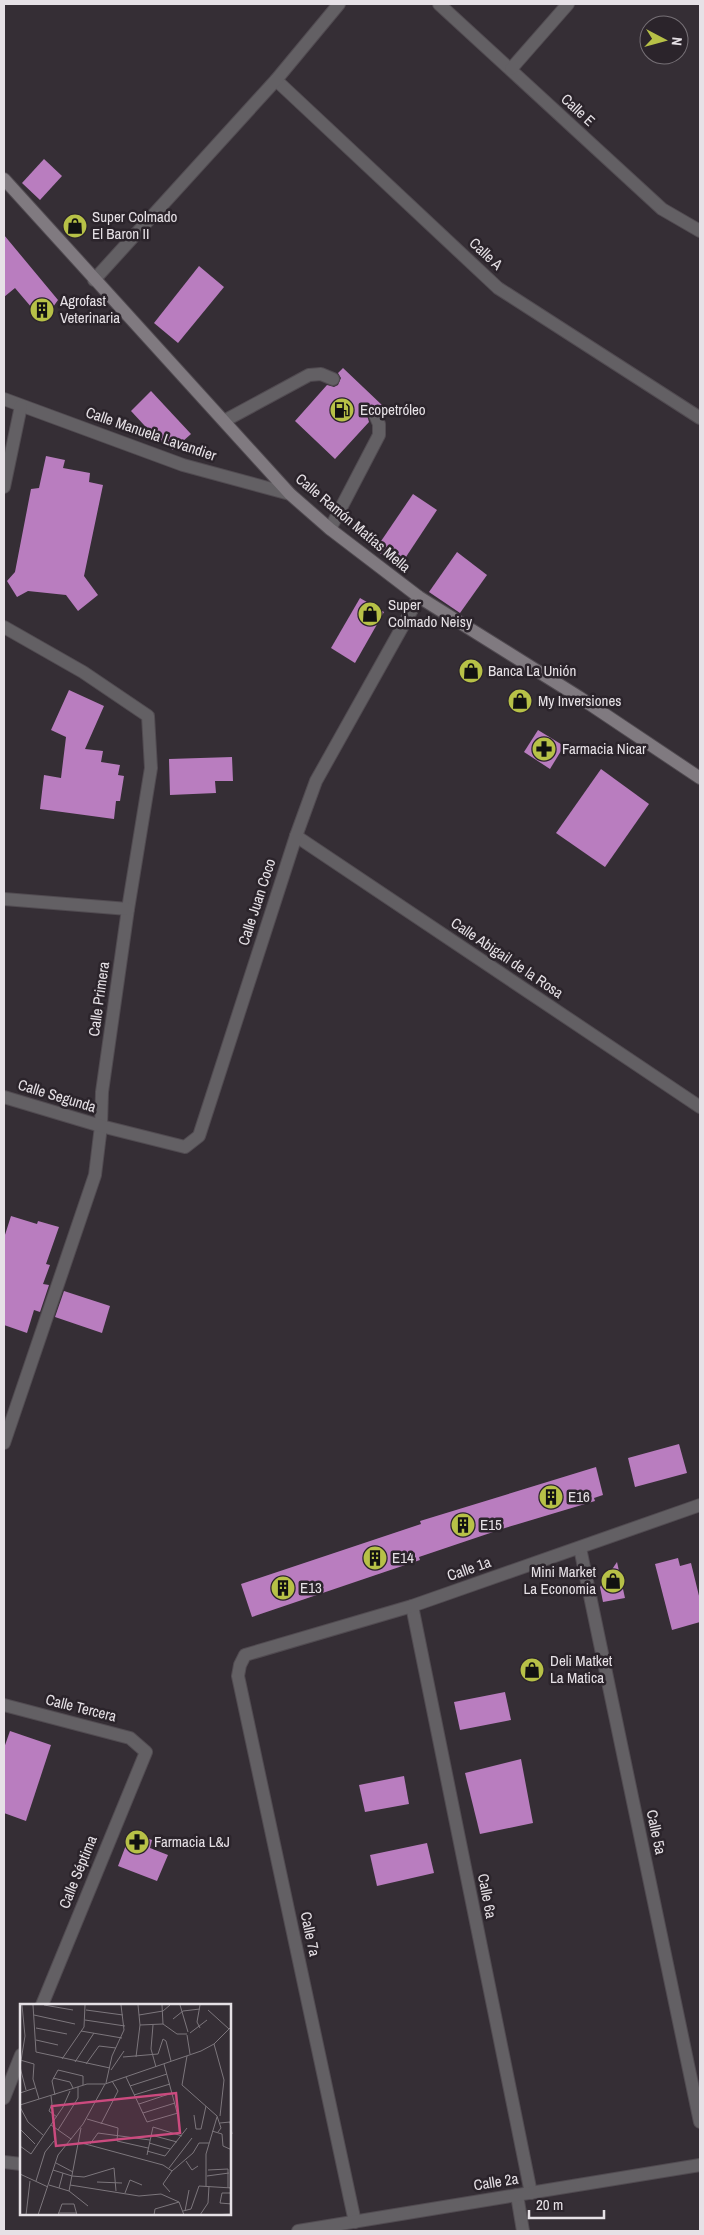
<svg xmlns="http://www.w3.org/2000/svg" width="704" height="2235" viewBox="0 0 704 2235" font-family="'Archivo Narrow',sans-serif">
  <style>
    .building { fill: #b97dbf }
    .lines { fill: none; stroke-linecap: round; stroke-linejoin: round }
    .service-casing { stroke: #514b51; stroke-width: 14 }
    .minor-casing { stroke: #514b51; stroke-width: 14 }
    .secondary-casing { stroke: #514b51; stroke-width: 14 }
    .service { stroke: #636064; stroke-width: 12 }
    .minor { stroke: #636064; stroke-width: 12 }
    .secondary { stroke: #807a80; stroke-width: 12 }
    .labels { text-anchor: middle; stroke-width: 5; stroke-linejoin: round; paint-order: stroke }
    .street-label { font-size: 15px; fill: #e6e1e6; stroke: #2b242b }
    .poi-label { font-size: 15px; fill: #e6e1e6; stroke: #2b242b; text-anchor: start }
    .inset-road { fill: none; stroke: #7c767c; stroke-width: 1 }
    .view { fill: #cb4a7e; fill-opacity: 0.15; stroke: #cb4a7e; stroke-width: 2.5 }
    .inset-edge { fill: none; stroke: #e6e1e6; stroke-width: 2.5 }
  </style>
  <rect width="100%" height="100%" fill="#352e35"/>
  <!-- building -->
  <g class="building">
    <path d="M44 159 62 176 40 200 22 183Z"/>
    <path d="M4 235 58 300 43 321 15 288 4 297Z"/>
    <path d="M199 266 224 287 178 343 154 323Z"/>
    <path d="M343 368 383 406 380 409 375 407 369 410 367 415 369 422 335 459 295 421 327 385 334 387 338 385 341 378 338 373Z"/>
    <path d="M151 391 191 434 173 450 157 439 131 411Z"/>
    <path d="M46 456 65 460 63 468 90 473 89 482 103 485 84 576 98 595 78 611 66 595 28 591 17 597 7 581 15 572 31 489 39 488Z"/>
    <path d="M413 494 437 510 400 566 375 550Z"/>
    <path d="M457 552 487 575 460 613 429 592Z"/>
    <path d="M360 598 384 612 355 663 331 648Z"/>
    <path d="M69 690 104 706 85 749 103 751 101 762 120 765 118 775 124 776 120 801H116L114 819 40 809 44 775 61 778 66 737 51 730Z"/>
    <path d="M538 730 564 746 550 769 524 752Z"/>
    <path d="M232 757 233 781H215L216 793 170 795 169 759Z"/>
    <path d="M601 769 649 804 605 867 556 833Z"/>
    <path d="M11 1216 37 1224 38 1221 59 1227 46 1264 50 1265 43 1284 49 1285 40 1312 34 1310 27 1333 4 1325V1238Z"/>
    <path d="M64 1291 110 1306 102 1333 55 1317Z"/>
    <path d="M679 1444 687 1473 635 1487 628 1458Z"/>
    <path d="M596 1467 603 1495 594 1498 595 1501 505 1528 419 1557 420 1560 252 1617 241 1584 421 1524 420 1521Z"/>
    <path d="M678 1558 680 1566 691 1563 700 1600V1622L672 1630 655 1564Z"/>
    <path d="M617 1562 625 1598 603 1602 600 1587Z"/>
    <path d="M505 1692 511 1720 460 1730 454 1702Z"/>
    <path d="M10 1731 51 1745 26 1821 4 1813V1748Z"/>
    <path d="M521 1759 533 1823 480 1834 465 1773Z"/>
    <path d="M404 1776 409 1804 365 1812 359 1785Z"/>
    <path d="M131 1832 152 1840 150 1848 168 1855 157 1881 118 1866Z"/>
    <path d="M427 1843 434 1873 377 1886 370 1855Z"/>
  </g>
  <g class="lines">
    <defs>
      <g id="service">
        <path d="M224 421 309 375 321 374 333 379"/>
        <path d="M330 529 379 435V424L375 415"/>
      </g>
      <g id="minor">
        <path d="M439 4 662 209 700 231"/>
        <path d="M511 69 568 4"/>
        <path d="M276 80 498 288 700 418"/>
        <path d="M94 280 276 80 339 4"/>
        <path d="M4 399 183 465 290 494"/>
        <path d="M4 487 21 406"/>
        <path d="M4 627 83 672 148 716 151 768 128 909 102 1092 101 1126 95 1175 4 1443"/>
        <path d="M296 836 700 1107"/>
        <path d="M4 899 128 909"/>
        <path d="M4 1097 101 1126 185 1147 199 1136 296 836 316 781 419 597"/>
        <path d="M580 1548 700 2122"/>
        <path d="M412 1606 531 2193"/>
        <path d="M4 1705 130 1738 146 1752 42 2005"/>
        <path d="M4 2098 21 2055"/>
        <path d="M4 2162 21 2164"/>
        <path d="M517 2195 523 2231"/>
        <path d="M355 2222 238 1676 240 1665 245 1655 412 1606 700 1505"/>
        <path d="M298 2231 700 2165"/>
      </g>
      <path id="secondary" d="M4 179 290 494 330 529 419 597 579 697 700 778"/>
    </defs>
    <!-- service casing -->
    <use href="#service" class="service-casing"/>
    <!-- minor casing -->
    <use href="#minor" class="minor-casing"/>
    <!-- secondary casing -->
    <use href="#secondary" class="secondary-casing"/>
    <!-- service -->
    <use href="#service" class="service"/>
    <!-- minor -->
    <use href="#minor" class="minor"/>
    <!-- secondary -->
    <use href="#secondary" class="secondary"/>
  </g>
  <!-- icons -->
  <defs>
    <symbol id="shop-disc" viewBox="-11 -11 22 22"><circle r="9.5" fill="#b7c147" stroke="#2b242b"/><path d="M-5-2.5h2.3a2.7 3.5 0 0 1 5.4 0H5L5.5 6h-11ZM-1.5-2.5h3a1.5 2.3 0 0 0-3 0Z" fill="#111"/></symbol>
    <symbol id="building-disc" viewBox="-11 -11 22 22"><circle r="9.5" fill="#b7c147" stroke="#2b242b"/><path d="M-4-6H4V6H1V3H-1V6H-4ZM-2.5-4.3h1.7v1.8h-1.7ZM.8-4.3h1.7v1.8H.8ZM-2.5-1h1.7V.8h-1.7ZM.8-1h1.7V.8H.8Z" fill="#111"/></symbol>
    <symbol id="fuel-disc" viewBox="-11 -11 22 22"><circle r="9.5" fill="#b7c147" stroke="#2b242b"/><path d="M-5.5-6h7V0h2V4h1.3V-2.5L3-4.5l.8-.8L6-3V5H2.5V1h-1V6h-7ZM-4.2-4.7v3.2H.2V-4.7Z" fill="#111"/></symbol>
    <symbol id="pharmacy-disc" viewBox="-11 -11 22 22"><circle r="9.5" fill="#b7c147" stroke="#2b242b"/><path d="M-2-6h4v4h4v4h-4v4h-4v-4h-4v-4h4Z" fill="#111"/></symbol>
  </defs>
  <g fill-rule="evenodd">
    <use href="#shop-disc" x="61" y="212" width="28" height="28"/>
    <use href="#building-disc" x="28" y="296" width="28" height="28"/>
    <use href="#fuel-disc" x="328" y="396" width="28" height="28"/>
    <use href="#shop-disc" x="356" y="600" width="28" height="28"/>
    <use href="#shop-disc" x="457" y="657" width="28" height="28"/>
    <use href="#shop-disc" x="506" y="687" width="28" height="28"/>
    <use href="#pharmacy-disc" x="530" y="735" width="28" height="28"/>
    <use href="#building-disc" x="537" y="1483" width="28" height="28"/>
    <use href="#building-disc" x="449" y="1511" width="28" height="28"/>
    <use href="#building-disc" x="361" y="1544" width="28" height="28"/>
    <use href="#shop-disc" x="599" y="1567" width="28" height="28"/>
    <use href="#building-disc" x="269" y="1574" width="28" height="28"/>
    <use href="#shop-disc" x="518" y="1656" width="28" height="28"/>
    <use href="#pharmacy-disc" x="123" y="1828" width="28" height="28"/>
  </g>
  <g class="labels">
    <!-- street labels -->
    <g class="street-label">
      <text transform="translate(578 110) rotate(43)" y="5">Calle E</text>
      <text transform="translate(486 254) rotate(43)" y="5">Calle A</text>
      <text transform="translate(151 434) rotate(19)" y="5">Calle Manuela Lavandier</text>
      <text transform="translate(353 523) rotate(40)" y="5">Calle Ramón Matías Mella</text>
      <text transform="translate(257 902) rotate(-72)" y="5">Calle Juan Coco</text>
      <text transform="translate(507 958) rotate(34)" y="5">Calle Abigail de la Rosa</text>
      <text transform="translate(99 999) rotate(-82)" y="5">Calle Primera</text>
      <text transform="translate(57 1096) rotate(17)" y="5">Calle Segunda</text>
      <text transform="translate(469 1569) rotate(-19)" y="5">Calle 1a</text>
      <text transform="translate(81 1708) rotate(14)" y="5">Calle Tercera</text>
      <text transform="translate(656 1832) rotate(78)" y="5">Calle 5a</text>
      <text transform="translate(78 1872) rotate(-68)" y="5">Calle Séptima</text>
      <text transform="translate(487 1896) rotate(79)" y="5">Calle 6a</text>
      <text transform="translate(310 1934) rotate(78)" y="5">Calle 7a</text>
      <text transform="translate(496 2182) rotate(-9)" y="5">Calle 2a</text>
    </g>
    <!-- poi labels -->
    <g class="poi-label">
      <text x="92" y="222">Super Colmado<tspan x="92" dy="17">El Baron II</tspan></text>
      <text x="60" y="306">Agrofast<tspan x="60" dy="17">Veterinaria</tspan></text>
      <text x="360" y="415">Ecopetróleo</text>
      <text x="388" y="610">Super<tspan x="388" dy="17">Colmado Neisy</tspan></text>
      <text x="488" y="676">Banca La Unión</text>
      <text x="538" y="706">My Inversiones</text>
      <text x="562" y="754">Farmacia Nicar</text>
      <text x="568" y="1502">E16</text>
      <text x="480" y="1530">E15</text>
      <text x="392" y="1563">E14</text>
      <text x="596" y="1577" text-anchor="end">Mini Market<tspan x="596" dy="17">La Economia</tspan></text>
      <text x="300" y="1593">E13</text>
      <text x="550" y="1666">Deli Matket<tspan x="550" dy="17">La Matica</tspan></text>
      <text x="154" y="1847">Farmacia L&amp;J</text>
    </g>
  </g>
  <!-- overview -->
  <g transform="translate(20 2004)">
    <rect width="211" height="211" fill="#352e35"/>
    <path class="inset-road" d="M2 1 5 32 0 63 6 86M13 1 16 48 90 64M24 1 53 6M142 1 143 20M160 1 168 28M180 1 177 18 180 24M66 6 103 11M188 6 209 25M14 11 55 20M119 11 143 7 150 1M153 15 163 7 180 5M65 16 105 22M120 21 143 20 157 30H167M133 21 131 45 136 63M16 24 47 30M61 27 102 34M170 29 187 16M167 31 170 50M16 36 38 41M194 40 204 76 200 112M167 52 162 81 197 112 201 124 198 128M103 53 138 50 143 35 146 37 151 57M116 53 120 21 118 1M42 55 64 23 65 1M0 56 14 60 13 75 19 95M55 58 74 29M66 60 79 42 96 44M144 60 158 112M91 66 104 47M106 73 127 118 158 109M33 74 50 78 53 84M86 79 92 52 104 26 101 1M110 82 147 70M0 89 15 84M35 91 32 77 38 66 63 72V81M114 91 150 80M31 92 32 100 29 107 37 113M119 100 152 89M0 101 67 80H85L181 47 194 40 212 22M0 103 8 118 23 131M123 109 155 99M174 111 176 125H181L186 102M67 115 98 124 97 137 128 144M200 119 210 118 212 130M81 120 98 87 92 77M31 121 51 135M0 125 15 140M38 126 58 94V83M192 127 202 130 203 142 212 146M131 131 157 138M58 138 143 161 152 167M129 139 150 145M70 140 78 129 130 136M0 142 11 150 43 103 50 87M127 147 145 152 167 124M127 151 133 123 162 132M166 157 172 166 178 162M36 159 53 168M149 164 172 134M33 166 52 172M188 166 208 165V184M0 170 28 183M52 172 64 173 94 164 96 187M187 172 209 169M16 177 25 148 34 137M77 178 102 179M29 181 49 187 68 202M50 181 119 192 141 190 159 198 164 211M186 182V150L197 113M39 184 43 169M49 187 61 124M150 188 143 180 152 167 173 149 179 139H189M105 189 110 176 122 181M212 189H202L200 199 212 200M163 207 171 205 179 182 212 184M165 207 169 186M38 209H57M6 211 10 177M18 211 38 151 63 120 85 80M38 211 42 200H54L57 211M134 211 135 205 159 198M180 211 188 199 189 182M190 211 212 210"/>
    <path class="view" d="M156 89 160 129 36 142 32 102Z"/>
    <rect width="211" height="211" class="inset-edge"/>
  </g>
  <!-- border -->
  <rect width="704" height="2235" fill="none" stroke="#e6e1e6" stroke-width="10"/>
  <!-- north arrow -->
  <g transform="translate(664 40) rotate(96)"><circle r="24" fill="#2b242b" stroke="#767076"/>
  <path d="M0-4L9 19L0 12L-9 19Z" fill="#b7c147"/>
  <text y="-8" font-size="14" font-weight="bold" text-anchor="middle" fill="#e6e1e6">N</text>
  </g>
  <!-- scale -->
  <path d="M529 2210v8h75v-8" fill="none" stroke="#e6e1e6" stroke-width="2.5"/>
  <text x="536" y="2210" font-size="15" fill="#e6e1e6" stroke="#2b242b" stroke-width="4" paint-order="stroke">20 m</text>
</svg>
